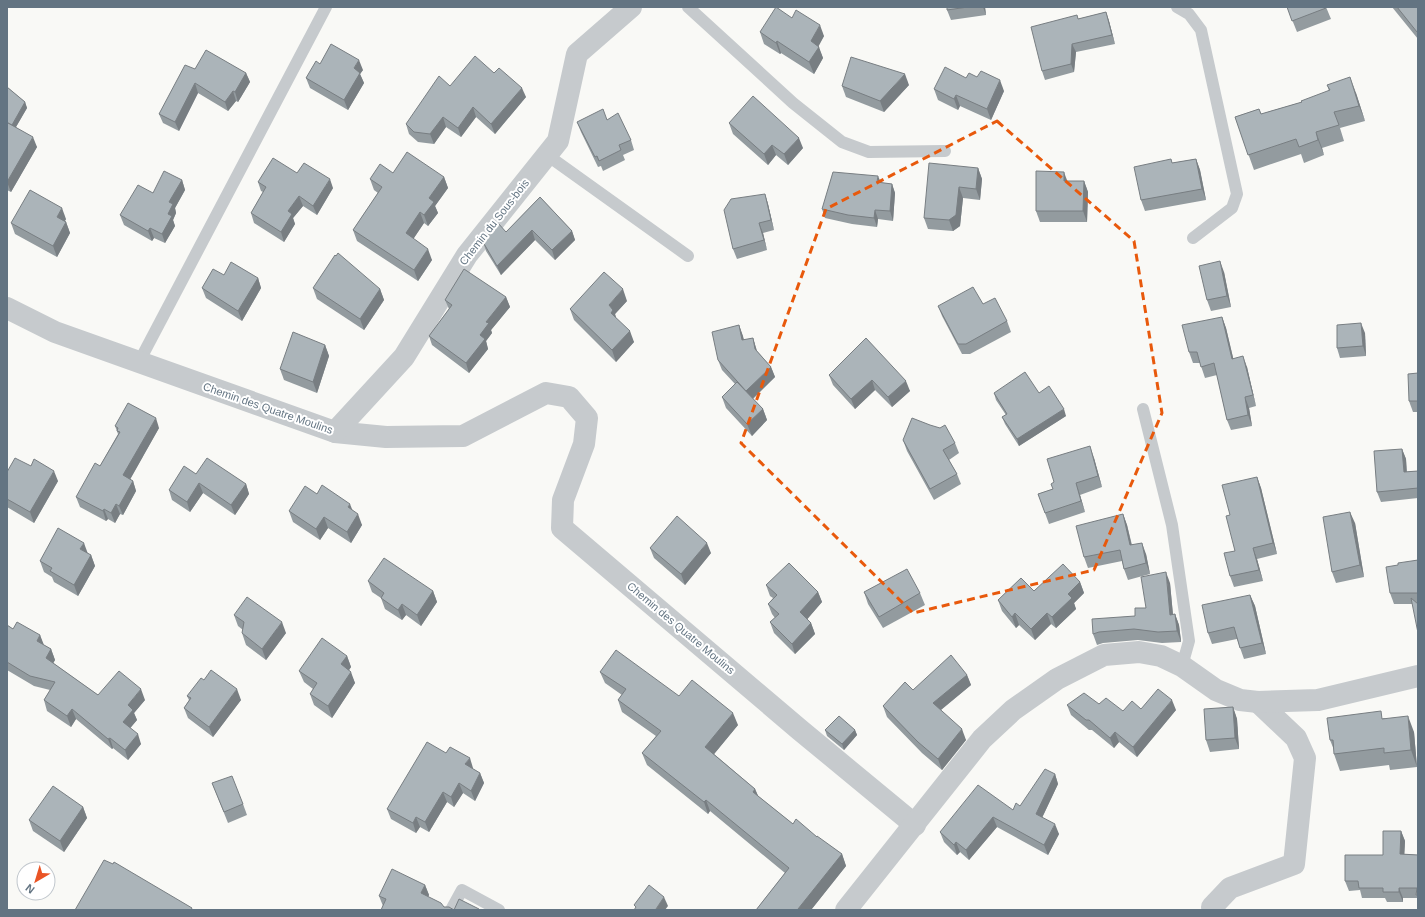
<svg xmlns="http://www.w3.org/2000/svg" width="1425" height="917" viewBox="0 0 1425 917" font-family="Arial,sans-serif">
  <style>
    .lines { fill: none; stroke-linecap: round; stroke-linejoin: round }
    .service { stroke: #c6cacd; stroke-width: 12 }
    .minor { stroke: #c6cacd; stroke-width: 22 }
    .wall { fill: #939b9f }
    .shaded-wall { fill: #787e82 }
    .building { fill: #abb4b9; stroke: #787e82 }
    .marked { fill: none; stroke: #e8590c; stroke-width: 3; stroke-dasharray: 8 5; stroke-linejoin: round }
    .labels { text-anchor: middle; stroke-width: 4; stroke-linejoin: round; paint-order: stroke }
    .street-label { font-size: 11px; fill: #637482; stroke: #fff }
  </style>
  <rect width="100%" height="100%" fill="#f9f9f6"/>
  <g class="lines">
    <!-- service -->
    <g class="service">
      <path d="M688 7 793 103 842 142 869 152 945 151"/>
      <path d="M1177 7 1189 14 1201 30 1237 194 1232 208 1193 238"/>
      <path d="M547 155 688 256"/>
      <path d="M139 362 326 7"/>
      <path d="M1143 409 1172 525 1189 641 1182 666"/>
      <path d="M451 910 462 890 499 910"/>
    </g>
    <!-- minor -->
    <g class="minor">
      <path d="M7 308 55 332 335 432 386 437 463 436 546 393 569 397 587 418 584 444 563 500 562 528 800 730 915 825"/>
      <path d="M335 432 404 357 467 255 558 141 577 54 631 7"/>
      <path d="M1212 907 1230 888 1294 864 1305 758 1296 738 1258 702"/>
      <path d="M846 910 982 739 1013 710 1057 679 1104 655 1139 652 1161 656 1182 666 1216 690 1240 700 1258 702 1318 700 1418 676"/>
    </g>
  </g>
  <!-- wall -->
  <g class="wall">
    <path d="M947 7H985L986 15 951 20 947 10Z"/>
    <path d="M1287 7H1326L1331 19 1297 32Z"/>
    <path d="M1392 7H1418V39Z"/>
    <path d="M1106 12 1109 21 1115 44 1076 52 1074 72 1045 80 1042 71 1078 19Z"/>
    <path d="M792 18 824 36 818 46 823 58 814 74 781 53 780 54 764 44 760 32Z"/>
    <path d="M320 64 363 70 360 74 364 83 348 110 310 88 306 78Z"/>
    <path d="M195 69 246 73 250 82 238 102 236 101 228 111 198 93 179 131 163 123 159 114Z"/>
    <path d="M494 73 526 97 495 134 476 117 461 137 446 127 434 144 418 142 409 134 406 124 450 86Z"/>
    <path d="M966 78 1004 91 991 120 960 106 958 110 938 100 934 89Z"/>
    <path d="M909 85 884 112 846 97 842 86Z"/>
    <path d="M1327 85 1356 93 1365 121 1340 128 1344 141 1322 148 1324 155 1304 163 1301 154 1254 170 1235 117 1259 109 1261 114 1302 102 1329 91Z"/>
    <path d="M7 87 25 102 27 108 16 127 37 147 11 192 7 190Z"/>
    <path d="M607 120 631 140 634 150 623 155 625 160 603 171 601 166 598 167 581 132 577 122Z"/>
    <path d="M729 123 803 148 788 165 776 155 768 165 733 134Z"/>
    <path d="M1196 159 1200 170 1206 200 1145 211 1141 200 1172 163Z"/>
    <path d="M978 168 982 179 980 200 963 198 960 226 953 231 928 229 924 218Z"/>
    <path d="M393 173 444 177 448 188 435 206 438 213 428 226 424 223 413 239 432 260 418 281 357 241 353 230 378 193 374 190 370 179Z"/>
    <path d="M182 180 185 190 175 208 176 213 173 220 175 226 165 243 154 238 152 241 124 225 120 215 153 193Z"/>
    <path d="M1067 181H1084L1088 192 1087 222H1040L1036 211Z"/>
    <path d="M258 182 333 188 317 215 303 206 293 218 295 224 284 242 254 223 251 213 263 192 261 191Z"/>
    <path d="M881 183 892 184 895 193 893 221 878 219 877 227 852 224 825 218 822 209Z"/>
    <path d="M765 194 768 204 774 230 763 233 767 250 737 259 733 249Z"/>
    <path d="M540 197 572 231 575 240 555 260 535 240 501 275 486 251 483 242 506 232Z"/>
    <path d="M66 219 65 221 66 222 70 233 57 257 15 234 11 223Z"/>
    <path d="M1224 272 1231 307 1211 311 1207 300Z"/>
    <path d="M224 275 258 278 261 288 242 321 206 298 202 288Z"/>
    <path d="M313 288 380 289 384 300 364 330 317 299Z"/>
    <path d="M506 297 510 307 491 330 492 333 486 341 488 349 469 373 432 345 429 336 449 309 445 300Z"/>
    <path d="M627 301 615 314 616 318 634 342 616 362 574 320 570 309Z"/>
    <path d="M938 306 1007 321 1011 332 970 354H962L942 316Z"/>
    <path d="M1222 317 1226 328 1233 358 1247 367 1256 406 1249 408 1252 426 1231 430 1227 420 1217 375 1205 378 1200 363H1193L1189 352Z"/>
    <path d="M739 325 744 340 753 338 757 351 771 367 775 377 753 399 763 409 767 420 752 436 726 408 722 397 735 384 722 370 718 360Z"/>
    <path d="M1365 333 1366 356 1340 358 1337 348Z"/>
    <path d="M866 338 910 391 892 407 875 390 855 409 833 385 829 375Z"/>
    <path d="M325 345 329 356 317 393 284 380 280 369Z"/>
    <path d="M1418 373V412H1413L1409 401Z"/>
    <path d="M994 393H1039L1066 416 1019 446 1005 424 1002 417 1006 415 996 400Z"/>
    <path d="M115 426 159 428 130 479 133 481 136 491 123 515 120 514 115 523 108 519 106 521 80 507 76 497 100 466 118 434Z"/>
    <path d="M903 440 955 443 959 453 949 460 957 474 961 484 934 500 907 451Z"/>
    <path d="M1402 449 1406 459 1407 472 1418 471V498L1381 502 1377 492Z"/>
    <path d="M1094 458 1102 487 1080 495 1085 512 1049 524 1038 494 1053 489Z"/>
    <path d="M7 472 58 481 34 523 7 507Z"/>
    <path d="M196 474 246 484 249 494 235 515 203 493 190 512 172 500 169 490Z"/>
    <path d="M1257 477 1261 488 1277 554 1257 559 1263 581 1234 587 1230 576 1235 551 1230 515Z"/>
    <path d="M317 494 352 510 362 525 351 543 328 528 320 540 293 522 289 511Z"/>
    <path d="M1123 514 1127 525 1132 545 1146 554 1150 574 1128 580 1124 569 1122 561 1088 568 1084 557Z"/>
    <path d="M1355 523 1364 577 1336 583 1332 572Z"/>
    <path d="M650 548 711 553 685 585 654 558Z"/>
    <path d="M88 554 91 555 95 566 78 596 54 582 52 577 44 572 40 561Z"/>
    <path d="M1418 560V604H1394L1390 593 1398 565Z"/>
    <path d="M368 581 433 591 437 602 421 626 406 615 402 620 385 609 381 598 372 592Z"/>
    <path d="M1080 582 1084 593 1074 603 1076 609 1056 628 1051 624 1035 640 1019 625 1016 628 1002 611 998 600 1034 591Z"/>
    <path d="M1170 583 1173 615 1175 614 1179 625 1181 641V642L1162 643 1138 640 1103 643 1097 645 1093 634 1135 616 1146 608Z"/>
    <path d="M766 585 818 592 822 602 807 619 811 623 815 634 795 654 774 633 770 622 775 618 772 614 768 604 773 598 770 596Z"/>
    <path d="M864 592 920 593 925 605 883 628 868 604Z"/>
    <path d="M1250 595 1255 606 1266 654 1244 659 1237 639 1212 644 1208 633Z"/>
    <path d="M234 615 286 633 266 660 246 645 242 633 243 630 238 626Z"/>
    <path d="M7 625 13 629 40 635 43 645 51 649 55 660 53 663 98 695 145 700 134 713 137 720 130 728 141 744 128 760 113 748 112 749 76 719 71 727 47 711 44 700 50 690 34 686 7 670Z"/>
    <path d="M347 656 351 667 349 670 355 683 332 718 314 705 310 694 313 689 304 682 299 671Z"/>
    <path d="M600 672 679 696 738 725 714 754 755 789 758 796 793 824 817 837 842 854 846 866 811 910H756L785 873 710 811 708 814 647 765 642 753 656 736 622 712 618 700 622 695 605 683Z"/>
    <path d="M967 675 971 685 941 710 966 740 942 770 922 753 887 717 883 706 913 690Z"/>
    <path d="M204 680 241 700 213 737 188 718 184 708 189 700 187 696Z"/>
    <path d="M1099 704 1123 711 1141 709 1176 710 1137 757 1119 742 1114 748 1092 730H1089L1071 715 1067 705Z"/>
    <path d="M1233 707 1237 719 1239 749 1210 752 1206 740Z"/>
    <path d="M1384 718 1414 732 1417 767 1390 770 1389 765 1340 771 1334 754V750L1330 740Z"/>
    <path d="M825 730H855L857 735 844 750 827 736Z"/>
    <path d="M446 753 473 768V769L480 773 484 783 475 801 463 793 454 807 447 802 429 832 420 827 416 833 391 819 387 809Z"/>
    <path d="M1055 774 1058 784 1042 818 1059 834 1048 855 997 827 969 860 960 852 957 855 944 842 940 832 1013 810 1020 806Z"/>
    <path d="M212 783 243 804 247 815 228 823Z"/>
    <path d="M83 807 87 818 64 852 33 831 29 820Z"/>
    <path d="M1401 831 1405 841 1404 854 1418 855V900L1417 898H1403V902H1387L1385 898H1362L1360 890 1349 891 1345 881 1383 855Z"/>
    <path d="M425 885 429 895 428 897 444 907 454 910 479 909V910H382L383 906 379 896Z"/>
  </g>
  <!-- shaded-wall -->
  <g class="shaded-wall">
    <path d="M983 7H985L986 15Z"/>
    <path d="M1106 12 1109 21 1115 44 1112 35Z"/>
    <path d="M820 25 824 36 815 53 811 41Z"/>
    <path d="M777 41 781 53 780 54 776 43Z"/>
    <path d="M1072 44 1076 52 1074 72 1071 64Z"/>
    <path d="M819 47 823 58 814 74 809 62Z"/>
    <path d="M359 60 363 70 360 74 364 83 348 110 344 100 354 68Z"/>
    <path d="M246 73 250 82 238 102 235 92Z"/>
    <path d="M905 74 909 85 884 112 880 101Z"/>
    <path d="M1350 77 1356 93 1365 121 1359 106Z"/>
    <path d="M1000 80 1004 91 991 120 987 109Z"/>
    <path d="M195 83 198 93 179 131 175 122Z"/>
    <path d="M522 88 526 97 495 134 491 124Z"/>
    <path d="M233 91 236 101 228 111 225 102Z"/>
    <path d="M956 95 960 106 958 110 954 99Z"/>
    <path d="M25 102 27 108 13 132 11 127Z"/>
    <path d="M473 107 476 117 461 137 458 128Z"/>
    <path d="M443 117 446 127 434 144 430 134Z"/>
    <path d="M1316 132 1322 148 1324 155 1318 140Z"/>
    <path d="M33 137 37 147 11 192 7 182Z"/>
    <path d="M799 138 803 148 788 165 784 154Z"/>
    <path d="M772 145 776 155 768 165 764 154Z"/>
    <path d="M1196 159 1200 170 1206 200 1202 189Z"/>
    <path d="M978 168 982 179 980 200 976 189Z"/>
    <path d="M1064 172 1068 183 1064 181Z"/>
    <path d="M878 176 882 185 877 182Z"/>
    <path d="M444 177 448 188 435 206 438 213 428 226 424 215 429 198Z"/>
    <path d="M330 179 333 188 317 215 313 206Z"/>
    <path d="M182 180 185 190 175 208 176 213 173 220 175 226 165 243 162 234 168 214 169 202Z"/>
    <path d="M1084 181 1088 192 1087 222 1083 211Z"/>
    <path d="M892 184 895 193 893 221 890 211Z"/>
    <path d="M959 187 963 198 960 226 953 231 949 220Z"/>
    <path d="M765 194 768 204 774 230 771 220Z"/>
    <path d="M299 196 303 206 293 218 295 224 284 242 281 232 288 211Z"/>
    <path d="M62 208 66 219 61 228 57 217Z"/>
    <path d="M875 210 878 219 877 227 874 218Z"/>
    <path d="M420 212 424 223 410 244 406 233Z"/>
    <path d="M66 222 70 233 57 257 53 246Z"/>
    <path d="M759 223 763 233 767 250 764 240Z"/>
    <path d="M150 228 154 238 152 241 148 231Z"/>
    <path d="M532 230 535 240 501 275 497 266Z"/>
    <path d="M572 231 575 240 555 260 552 250Z"/>
    <path d="M428 249 432 260 418 281 414 270Z"/>
    <path d="M1220 261 1224 272 1231 307 1227 296Z"/>
    <path d="M258 278 261 288 242 321 238 311Z"/>
    <path d="M380 289 384 300 364 330 360 319Z"/>
    <path d="M623 289 627 301 615 314 617 321 615 324 609 305Z"/>
    <path d="M506 297 510 307 491 330 492 333 486 341 488 349 469 373 466 363 486 322Z"/>
    <path d="M1222 317 1226 328 1236 370 1232 359Z"/>
    <path d="M1361 323 1365 333 1366 356 1363 346Z"/>
    <path d="M739 325 743 336 746 351 742 340Z"/>
    <path d="M630 331 634 342 616 362 612 350Z"/>
    <path d="M753 338 756 348 759 360 755 349Z"/>
    <path d="M325 345 329 356 317 393 313 382Z"/>
    <path d="M1243 356 1247 367 1256 406 1253 395Z"/>
    <path d="M771 367 775 377 750 401 746 391Z"/>
    <path d="M872 380 875 390 855 409 851 399Z"/>
    <path d="M906 381 910 391 892 407 888 397Z"/>
    <path d="M1245 397 1249 408 1252 426 1248 415Z"/>
    <path d="M763 409 767 420 752 436 747 424Z"/>
    <path d="M1064 409 1066 416 1019 446 1017 439Z"/>
    <path d="M156 418 159 428 127 485 123 475Z"/>
    <path d="M1090 446 1094 458 1102 487 1098 476Z"/>
    <path d="M1402 449 1406 459 1407 482 1404 472Z"/>
    <path d="M54 471 58 481 34 523 30 512Z"/>
    <path d="M1257 477 1261 488 1277 554 1273 543Z"/>
    <path d="M133 481 136 491 123 515 119 506Z"/>
    <path d="M199 483 203 493 190 512 187 502Z"/>
    <path d="M1076 483 1080 495 1085 512 1081 501Z"/>
    <path d="M246 484 249 494 235 515 231 505Z"/>
    <path d="M116 504 120 514 115 523 111 513Z"/>
    <path d="M350 504 354 514 348 507Z"/>
    <path d="M104 509 108 519 106 521 103 511Z"/>
    <path d="M1350 512 1355 523 1364 577 1360 565Z"/>
    <path d="M358 514 362 525 351 543 347 532Z"/>
    <path d="M1123 514 1127 525 1134 556 1130 545Z"/>
    <path d="M324 517 328 528 320 540 316 529Z"/>
    <path d="M84 543 88 554 80 549Z"/>
    <path d="M707 543 711 553 685 585 681 574Z"/>
    <path d="M1142 543 1146 554 1150 574 1146 563Z"/>
    <path d="M1253 548 1257 559 1263 581 1259 570Z"/>
    <path d="M91 555 95 566 78 596 74 585Z"/>
    <path d="M1166 572 1170 583 1174 626 1170 615Z"/>
    <path d="M1080 582 1084 593 1074 603 1076 609 1056 628 1052 617 1068 594Z"/>
    <path d="M433 591 437 602 421 626 417 615Z"/>
    <path d="M818 592 822 602 804 623 800 612Z"/>
    <path d="M1250 595 1255 606 1266 654 1262 643Z"/>
    <path d="M402 604 406 615 402 620 398 610Z"/>
    <path d="M1015 613 1019 625 1016 628 1012 617Z"/>
    <path d="M1047 613 1051 624 1035 640 1031 629Z"/>
    <path d="M1175 614 1179 625 1181 641V642L1177 631Z"/>
    <path d="M282 622 286 633 266 660 262 649Z"/>
    <path d="M811 623 815 634 795 654 792 644Z"/>
    <path d="M40 635 44 645 37 641Z"/>
    <path d="M51 649 55 660 50 669 46 658Z"/>
    <path d="M347 656 351 667 345 676 341 664Z"/>
    <path d="M351 672 355 683 332 718 328 706Z"/>
    <path d="M967 675 971 685 937 713 933 703Z"/>
    <path d="M141 689 145 700 134 713 137 720 127 732 123 722 128 705Z"/>
    <path d="M237 689 241 700 213 737 209 727Z"/>
    <path d="M1172 700 1176 710 1137 757 1133 747Z"/>
    <path d="M1233 707 1237 719 1239 749 1235 738Z"/>
    <path d="M72 709 76 719 71 727 67 716Z"/>
    <path d="M733 713 738 725 710 759 705 747Z"/>
    <path d="M1408 716 1414 732 1417 767 1411 750Z"/>
    <path d="M962 729 966 740 942 770 938 759Z"/>
    <path d="M855 730 857 735 844 750 842 744Z"/>
    <path d="M1115 732 1119 742 1114 748 1110 738Z"/>
    <path d="M138 734 141 744 128 760 125 750Z"/>
    <path d="M110 738 113 748 112 749 108 739Z"/>
    <path d="M470 758 473 768 469 775 465 764Z"/>
    <path d="M480 773 484 783 475 801 471 791Z"/>
    <path d="M1055 774 1058 784 1039 824 1036 814Z"/>
    <path d="M459 783 463 793 454 807 451 797Z"/>
    <path d="M755 789 760 800 753 792Z"/>
    <path d="M443 792 447 802 429 832 425 822Z"/>
    <path d="M706 800 710 811 708 814 704 802Z"/>
    <path d="M83 807 87 818 64 852 60 841Z"/>
    <path d="M416 817 420 827 416 833 413 823Z"/>
    <path d="M993 817 997 827 969 860 966 850Z"/>
    <path d="M1055 824 1059 834 1048 855 1044 845Z"/>
    <path d="M1401 831 1405 841 1404 864 1400 854Z"/>
    <path d="M956 842 960 852 957 855 954 845Z"/>
    <path d="M842 854 846 866 811 910H799L798 909Z"/>
    <path d="M425 885 429 895 425 903 421 893Z"/>
    <path d="M1399 888 1403 898V902L1399 892Z"/>
    <path d="M664 897 668 906 665 910H656V909Z"/>
  </g>
  <!-- building -->
  <g class="building">
    <path d="M776 7 792 18 796 10 820 25 811 41 819 47 809 62 777 41 776 43 760 32Z"/>
    <path d="M947 7H968L947 10Z"/>
    <path d="M1287 7H1326V8L1292 21Z"/>
    <path d="M1397 7H1418V32H1417Z"/>
    <path d="M1106 12 1112 35 1072 44 1071 64 1042 71 1031 27 1077 15 1078 19Z"/>
    <path d="M331 44 359 60 354 68 360 73 344 100 306 78 316 61 320 64Z"/>
    <path d="M206 50 246 73 235 92 233 91 225 102 195 83 175 122 159 114 185 65 195 69Z"/>
    <path d="M475 56 494 73 499 68 522 88 491 124 473 107 458 128 443 117 430 134 414 132 406 124 439 76 450 86Z"/>
    <path d="M851 57 905 74 880 101 842 86Z"/>
    <path d="M945 67 966 78 969 73 977 77 981 71 1000 80 987 109 956 95 954 99 934 89Z"/>
    <path d="M1350 77 1359 106 1334 112 1339 125 1316 132 1318 140 1299 147 1296 139 1248 155 1235 117 1259 109 1261 114 1302 102 1301 101 1330 90 1327 85Z"/>
    <path d="M7 87 25 102 12 125 8 123V124L7 123Z"/>
    <path d="M753 96 799 138 784 154 772 145 764 154 729 123Z"/>
    <path d="M603 109 607 120 618 113 631 140 619 145 621 150 599 161 597 156 595 157 577 122Z"/>
    <path d="M8 123 33 137 7 182V125Z"/>
    <path d="M407 152 444 177 429 198 434 202 424 215 420 212 406 233 428 249 414 270 353 230 382 187 370 179 380 164 393 173Z"/>
    <path d="M273 158 297 173 304 163 330 179 313 206 299 196 288 211 292 214 281 232 251 213 266 187 258 182Z"/>
    <path d="M1171 159 1172 163 1196 159 1202 189 1141 200 1134 167Z"/>
    <path d="M929 163 978 168 976 189 959 187 956 215 949 220 924 218Z"/>
    <path d="M164 171 182 180 169 202 173 204 168 214 172 216 162 234 150 228 148 231 120 215 138 185 153 193Z"/>
    <path d="M1036 171 1064 172V181H1084L1083 211H1036Z"/>
    <path d="M833 172 878 176 877 182 892 184 890 211 875 210 874 218 848 215 822 209Z"/>
    <path d="M30 190 62 208 57 217 66 222 53 246 11 223Z"/>
    <path d="M765 194 771 220 759 223 764 240 733 249 724 210 731 199Z"/>
    <path d="M540 197 572 231 552 250 532 230 497 266 483 242 498 223 506 232Z"/>
    <path d="M338 253 380 289 360 319 313 288 335 255 336 256Z"/>
    <path d="M1220 261 1227 296 1207 300 1199 266Z"/>
    <path d="M231 262 258 278 238 311 202 288 213 269 224 275Z"/>
    <path d="M464 269 506 297 486 322 489 323 480 335 485 339 466 363 429 336 452 305 445 300Z"/>
    <path d="M604 272 623 289 609 305 613 310 611 313 630 331 612 350 570 309Z"/>
    <path d="M973 287 983 304 995 298 1007 321 966 344H958L938 306Z"/>
    <path d="M1222 317 1232 359 1243 356 1253 395 1245 397 1248 415 1227 420 1214 363 1201 367 1197 352H1189L1182 325Z"/>
    <path d="M1361 323 1363 346 1337 348V325Z"/>
    <path d="M739 325 742 340 753 338 755 349 771 367 746 391 718 360 712 332Z"/>
    <path d="M293 332 325 345 313 382 280 369Z"/>
    <path d="M866 338 906 381 888 397 872 380 851 399 829 375Z"/>
    <path d="M1025 372 1039 393 1049 386 1064 409 1017 439 1002 417 1007 414 994 393Z"/>
    <path d="M1418 373V401H1409L1408 374Z"/>
    <path d="M737 382 763 409 747 424 722 397Z"/>
    <path d="M128 403 156 418 123 475 133 481 119 506 116 504 111 513 104 509 103 511 76 497 95 463 100 466 120 432 117 431 118 428 115 426Z"/>
    <path d="M912 418 930 425 940 428 945 425 955 443 943 450 957 474 930 489 903 440Z"/>
    <path d="M1090 446 1098 476 1076 483 1081 501 1045 513 1038 494 1053 489 1051 484 1054 482 1047 459Z"/>
    <path d="M1402 449 1404 472 1418 471V488L1377 492 1374 451Z"/>
    <path d="M15 458 31 466 34 459 54 471 30 512 7 499V472Z"/>
    <path d="M207 458 246 484 231 505 199 483 187 502 169 490 184 466 196 474Z"/>
    <path d="M1257 477 1273 543 1253 548 1259 570 1230 576 1224 553 1235 551 1226 516 1230 515 1222 485Z"/>
    <path d="M322 485 350 504 348 507 358 514 347 532 324 517 316 529 289 511 305 486 317 494Z"/>
    <path d="M1350 512 1360 565 1332 572 1323 517Z"/>
    <path d="M1123 514 1130 545 1142 543 1146 563 1124 569 1120 550 1084 557 1076 526Z"/>
    <path d="M677 516 707 543 681 574 650 548Z"/>
    <path d="M58 528 84 543 80 549 91 555 74 585 50 571 52 568 40 561Z"/>
    <path d="M384 558 433 591 417 615 402 604 398 610 381 598 384 593 368 581Z"/>
    <path d="M1418 560V593H1390L1386 567 1398 565V563Z"/>
    <path d="M789 563 818 592 800 612 811 623 792 644 770 622 779 614 768 604 777 595 766 585Z"/>
    <path d="M1063 564 1080 582 1068 594 1072 598 1052 617 1047 613 1031 629 1015 613 1012 617 998 600 1021 578 1034 591Z"/>
    <path d="M907 569 920 593 879 617 864 592Z"/>
    <path d="M1166 572 1170 615 1175 614 1177 630V631L1158 632 1134 629 1099 632 1093 634 1092 619 1135 616V608H1146L1141 577Z"/>
    <path d="M1250 595 1262 643 1240 648 1234 627 1208 633 1202 605Z"/>
    <path d="M247 597 282 622 262 649 242 633 244 622 234 615Z"/>
    <path d="M1411 598 1418 604V633Z"/>
    <path d="M17 622 40 635 37 641 51 649 46 658 98 695 119 671 141 689 128 705 133 710 123 722 138 734 125 750 110 738 108 739 72 709 67 716 44 700 55 682 30 676 7 662V625L13 629Z"/>
    <path d="M322 638 347 656 341 664 351 672 328 706 310 694 317 683 299 671Z"/>
    <path d="M616 650 679 696 692 680 733 713 705 747 755 789 753 792 793 824 796 819 817 837V836L842 854 798 909 799 910H756L789 868 706 800 704 802 642 753 661 731 618 700 626 689 600 672Z"/>
    <path d="M951 655 967 675 933 703 962 729 938 759 918 742 883 706 905 682 913 690Z"/>
    <path d="M211 670 237 689 209 727 184 708 191 698 187 696 201 678 204 680Z"/>
    <path d="M1158 689 1172 700 1133 747 1115 732 1110 738 1089 720H1086L1067 705 1084 693 1099 704 1106 698 1123 711 1132 701 1141 709Z"/>
    <path d="M1233 707 1235 738 1206 740 1204 709Z"/>
    <path d="M1381 711 1382 719 1408 716 1411 750 1384 753V748L1334 754 1333 740H1330L1327 718Z"/>
    <path d="M839 716 855 730 842 744 825 730Z"/>
    <path d="M427 742 446 753 450 747 470 758 465 764 480 773 471 791 459 783 451 797 443 792 425 822 416 817 413 823 387 809Z"/>
    <path d="M1045 769 1055 774 1036 814 1055 824 1044 845 993 817 966 850 956 842 954 845 940 832 978 785 1013 810 1016 803 1020 806Z"/>
    <path d="M232 776 243 804 224 812 212 783Z"/>
    <path d="M53 786 83 807 60 841 29 820Z"/>
    <path d="M1383 831H1401L1400 854 1418 855V895H1416L1417 888H1399V892H1383V888H1359L1358 881H1345V855H1383Z"/>
    <path d="M104 860 113 864 114 862 192 908 191 910H75Z"/>
    <path d="M392 869 425 885 421 893 441 903 444 907H449L454 910 459 899 479 909 478 910H381L386 899 379 896Z"/>
    <path d="M649 885 664 897 656 909 657 910H634L636 907 634 905Z"/>
  </g>
  <!-- marked area -->
  <path class="marked" d="M997 121 1134 241 1162 413 1094 570 913 613 741 443 826 209Z"/>
  <g class="labels">
    <!-- street labels -->
    <g class="street-label">
      <text transform="translate(494 222) rotate(-52)" y="4">Chemin du Sous-bois</text>
      <text transform="translate(268 408) rotate(19)" y="4">Chemin des Quatre Moulins</text>
      <text transform="translate(681 628) rotate(40)" y="4">Chemin des Quatre Moulins</text>
    </g>
  </g>
  <!-- border -->
  <rect width="1425" height="917" fill="none" stroke="#637482" stroke-width="16"/>
  <!-- north arrow -->
  <g transform="translate(36 881) rotate(218)"><circle r="19" fill="#ffffff" stroke="#c1c7cd"/>
  <path d="M0-3L7 15L0 10L-7 15Z" fill="#ea5425"/>
  <text y="-6" font-size="11" font-weight="bold" text-anchor="middle" fill="#637482">N</text>
  </g>
</svg>
